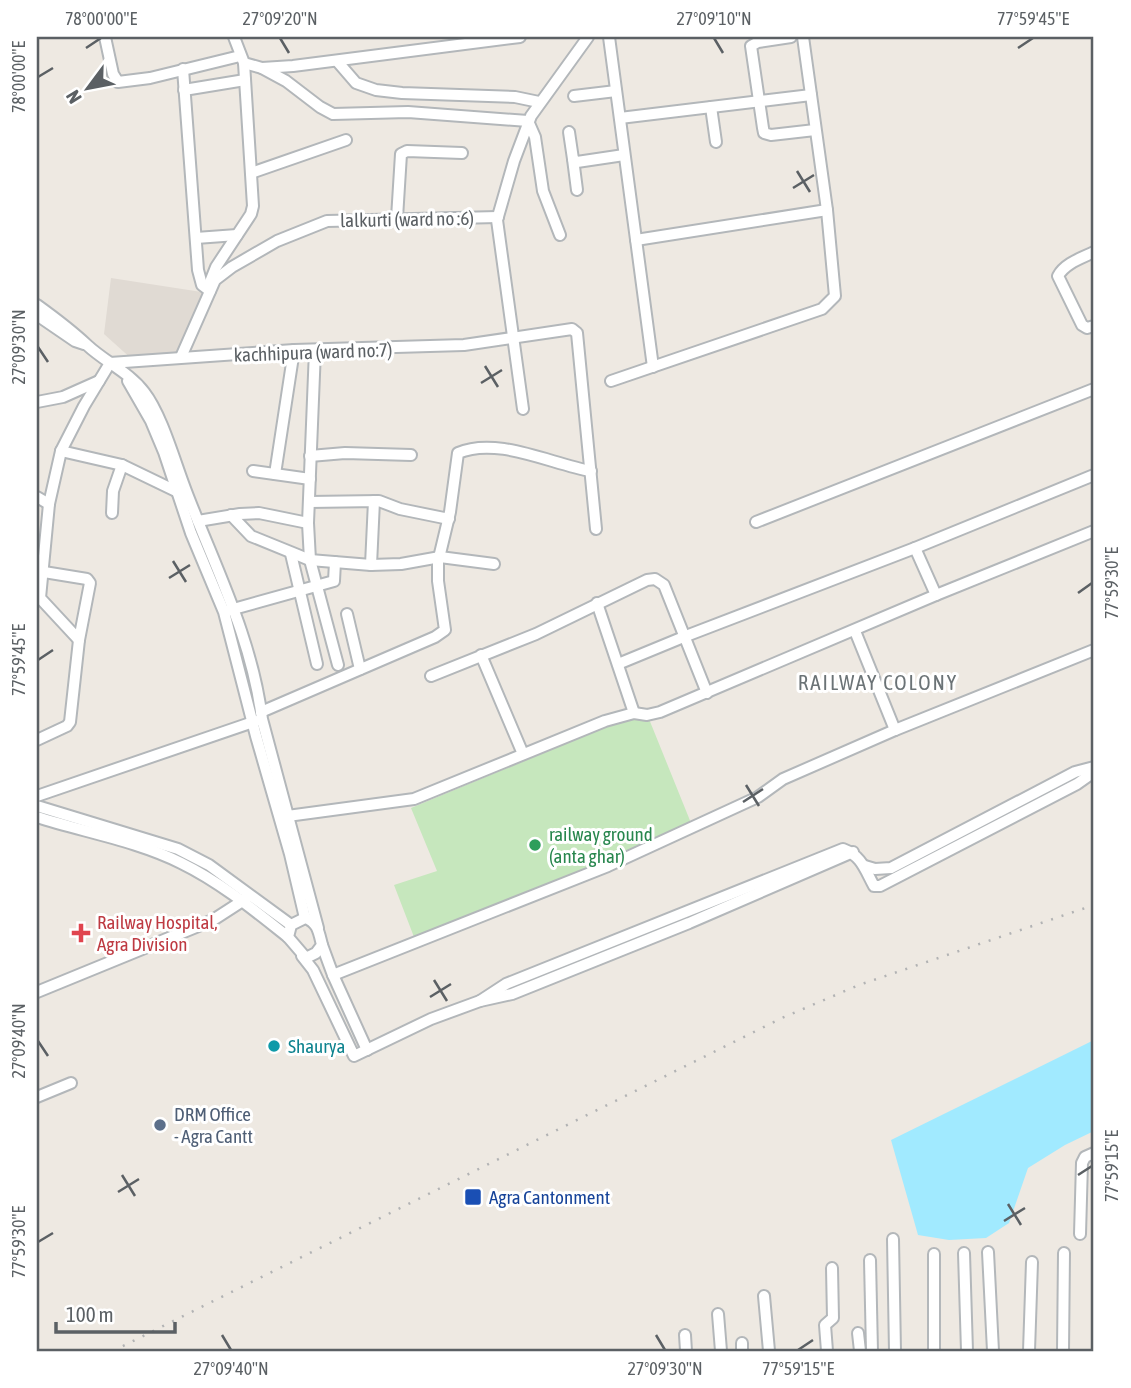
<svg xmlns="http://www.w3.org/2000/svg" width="1131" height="1388" viewBox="0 0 1131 1388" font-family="'Asap Condensed',sans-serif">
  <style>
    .education { fill: #e0dad3 }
    .green { fill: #c6e7bd }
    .water { fill: #a1eaff }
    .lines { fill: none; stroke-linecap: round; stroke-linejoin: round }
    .minor-casing { stroke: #b3b7ba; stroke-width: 14 }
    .minor { stroke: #fff; stroke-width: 10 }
    .rail { stroke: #b2b3b4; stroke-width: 2.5; stroke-dasharray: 2 9; stroke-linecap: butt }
    .ticks { fill: none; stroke: #5b6064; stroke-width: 2.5 }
    .leisure-dot { fill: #2e9e5b; stroke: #fff; stroke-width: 2.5 }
    .health-dot { fill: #e0444e; stroke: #fff; stroke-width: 2.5 }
    .culture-dot { fill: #0f9aa8; stroke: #fff; stroke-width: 2.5 }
    .service-dot { fill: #5c6f8a; stroke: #fff; stroke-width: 2.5 }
    .transit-dot { fill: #1a4fb4; stroke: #fff; stroke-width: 2.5 }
    .labels { text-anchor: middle; stroke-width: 6; stroke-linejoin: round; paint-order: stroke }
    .street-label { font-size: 19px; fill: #5b6064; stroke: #fff }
    .leisure-label { font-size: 19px; fill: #27864d; stroke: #fff; text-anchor: start }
    .health-label { font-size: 19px; fill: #be3a42; stroke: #fff; text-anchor: start }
    .culture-label { font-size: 19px; fill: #0d838f; stroke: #fff; text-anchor: start }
    .service-label { font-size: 19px; fill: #4e5e75; stroke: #fff; text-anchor: start }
    .transit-label { font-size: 19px; fill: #164399; stroke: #fff; text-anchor: start }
    .neighbourhood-label { font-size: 21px; letter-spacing: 2px; fill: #6b7376; stroke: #fff }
    .neatline { fill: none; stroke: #5b6064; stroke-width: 2.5 }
    .ticks-label { font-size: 18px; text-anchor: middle; fill: #5b6064 }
  </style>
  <rect width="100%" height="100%" fill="#eee9e2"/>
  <!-- education -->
  <path class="education" d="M111 278 208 293 181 357 134 361 104 334Z"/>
  <!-- green -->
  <path class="green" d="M630 717 649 719 691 823 596 867 414 937 394 885 437 871 411 808Z"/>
  <!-- water -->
  <path class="water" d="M1094 1040V1131L1065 1145 1028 1168 1009 1223 986 1238 949 1240 918 1235 891 1140Z"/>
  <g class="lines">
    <defs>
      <g id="minor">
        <path d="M105 37 113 74 118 82 150 78 240 56"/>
        <path d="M234 37 244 63 262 68 293 66 520 37"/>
        <path d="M609 37 653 367"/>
        <path d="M791 37 758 42 751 46 763 128 764 133 771 135 815 130"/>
        <path d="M337 61 356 83 376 90 402 93 515 97 539 102"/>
        <path d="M262 68 286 81 320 107 333 114 408 112 528 121 535 137 543 191 560 235"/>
        <path d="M183 69 198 270 202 285 210 291"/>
        <path d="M184 90 245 80"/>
        <path d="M574 96 616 91"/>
        <path d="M711 107 716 142"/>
        <path d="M620 118 811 95"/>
        <path d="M569 132 573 159 577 162 624 155"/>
        <path d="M573 159 577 190"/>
        <path d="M251 173 346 140"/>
        <path d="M397 218 401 154 407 151 462 153"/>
        <path d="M196 238 237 235"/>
        <path d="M636 240 827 210"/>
        <path d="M1094 252C1082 258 1065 263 1058 276L1082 325 1087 328 1094 326"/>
        <path d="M210 282 216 267 251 214 253 206 244 63"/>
        <path d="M37 305C55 318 70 329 87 345 105 362 129 372 144 392 162 415 175 463 186 491 215 567 252 638 262 719L318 928"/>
        <path d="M37 315 75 341 84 344"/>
        <path d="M315 350 308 523 310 560 338 665"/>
        <path d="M181 357 215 280 232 267 277 241 327 221 498 217"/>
        <path d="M128 381 151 421 164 452 191 533 224 612 256 736 290 854 305 918"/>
        <path d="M611 381 822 309 835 296 827 210 803 37"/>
        <path d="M37 402 63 397 99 381"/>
        <path d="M523 409 497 220 514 161 531 116 588 37"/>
        <path d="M61 451 122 465 180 493"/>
        <path d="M310 456 345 453 411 455"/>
        <path d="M253 471 310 479"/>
        <path d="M275 474 294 350"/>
        <path d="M37 497 49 504"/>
        <path d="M309 502 379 501 400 509 449 519"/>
        <path d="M112 513 113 491 122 465"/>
        <path d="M231 515 251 536 310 560 371 565 401 564 440 557 494 564"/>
        <path d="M198 521 240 514 259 513 308 523"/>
        <path d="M756 522 1094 389"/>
        <path d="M915 548 936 595"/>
        <path d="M291 554 317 664"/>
        <path d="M371 565 374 501"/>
        <path d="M597 603 634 713"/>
        <path d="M230 610 334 581 335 562"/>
        <path d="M347 614 360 669"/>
        <path d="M855 631 895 730"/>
        <path d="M79 640 40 598 49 504 61 451 84 406 110 363 294 350 464 345 572 329 577 333 596 529"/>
        <path d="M481 655 523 754"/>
        <path d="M618 664 686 636 915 548 1094 475"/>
        <path d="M431 676 536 634 647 580 655 579 664 585 707 693"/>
        <path d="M261 712 435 637 445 630 438 581V562L450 512 458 453C497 436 551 464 591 471"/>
        <path d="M37 740 67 726 70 722 79 640 90 583 87 579 44 572"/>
        <path d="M37 796 256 721"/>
        <path d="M37 806 178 849 209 865 291 925"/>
        <path d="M37 817C84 832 137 841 181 863 220 882 254 910 288 937"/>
        <path d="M280 817 414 799 605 721 634 713 647 715 660 712 936 595 1094 531"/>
        <path d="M865 866 875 869 891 868 1075 772 1094 767"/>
        <path d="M305 918C318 922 319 933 322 945L316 953 306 958 288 937 291 925Z"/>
        <path d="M322 945 333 975 367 1050"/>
        <path d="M302 956 313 970 354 1056 431 1019 480 1001 512 994 689 923 853 852"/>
        <path d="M333 975 608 866 758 797 783 779 895 730 1094 650"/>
        <path d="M37 992 213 920 247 898"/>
        <path d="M480 1001 506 984 843 849C862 856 865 870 874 886H880L1077 784 1094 772"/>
        <path d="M37 1097 71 1083"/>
        <path d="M1080 1234 1082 1163 1085 1157 1094 1153"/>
        <path d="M893 1239 895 1351"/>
        <path d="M988 1252 993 1351"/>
        <path d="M964 1253 967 1351"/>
        <path d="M934 1254V1351"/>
        <path d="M870 1260 872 1351"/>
        <path d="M764 1296 769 1351"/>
        <path d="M718 1314 721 1351"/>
        <path d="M858 1333 860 1351"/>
        <path d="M685 1335 686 1351"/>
        <path d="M742 1351V1343"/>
        <path d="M827 1351 825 1325 833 1318 832 1268"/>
        <path d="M1029 1351 1032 1262"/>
        <path d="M1063 1351 1064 1253"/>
      </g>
    </defs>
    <!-- minor casing -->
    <use href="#minor" class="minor-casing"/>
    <!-- minor -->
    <use href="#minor" class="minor"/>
    <!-- rail -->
    <path class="rail" d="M113 1351 782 1018 859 985 1094 905"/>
  </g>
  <!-- ticks -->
  <path class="ticks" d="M280 38 289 53M714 38 723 53M86 48 101 38M1018 48 1033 38M38 77 53 68M797 171 810 192M793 188 814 175M38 347 48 362M485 366 498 387M481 383 502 370M173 561 186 582M169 578 190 565M1078 593 1092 583M38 660 53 650M746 785 759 806M743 802 763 789M434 980 447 1001M430 997 451 984M38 1041 48 1056M122 1175 135 1196M1078 1175 1092 1166M118 1192 139 1179M1008 1204 1021 1225M1004 1221 1025 1208M38 1242 53 1233M222 1335 231 1350M656 1335 665 1350M798 1350 813 1340"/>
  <!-- markers -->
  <circle class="leisure-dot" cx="535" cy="845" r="7"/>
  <path class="health-dot" d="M77.5 922.5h7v7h7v7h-7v7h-7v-7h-7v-7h7z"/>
  <circle class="culture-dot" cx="274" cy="1046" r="7"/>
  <circle class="service-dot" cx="160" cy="1125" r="7"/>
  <rect class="transit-dot" x="464" y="1188" width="18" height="18" rx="3.5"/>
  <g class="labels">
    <!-- street labels -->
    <g class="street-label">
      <text transform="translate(407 219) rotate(-1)" y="7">lalkurti (ward no :6)</text>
      <text transform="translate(313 352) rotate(-2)" y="7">kachhipura (ward no:7)</text>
    </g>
    <!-- leisure labels -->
    <g class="leisure-label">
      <text x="549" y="841">railway ground<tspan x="549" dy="22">(anta ghar)</tspan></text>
    </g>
    <!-- health labels -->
    <g class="health-label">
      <text x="97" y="929">Railway Hospital,<tspan x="97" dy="22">Agra Division</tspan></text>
    </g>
    <!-- culture labels -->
    <g class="culture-label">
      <text x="288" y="1053">Shaurya</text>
    </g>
    <!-- service labels -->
    <g class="service-label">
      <text x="174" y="1121">DRM Office<tspan x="174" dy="22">- Agra Cantt</tspan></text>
    </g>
    <!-- transit labels -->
    <g class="transit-label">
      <text x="489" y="1204">Agra Cantonment</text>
    </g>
    <!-- neighbourhood labels -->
    <g class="neighbourhood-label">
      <text x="878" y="690">RAILWAY COLONY</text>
    </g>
  </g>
  <!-- border -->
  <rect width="1131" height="1388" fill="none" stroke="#ffffff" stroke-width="77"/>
  <!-- north arrow -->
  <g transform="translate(88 88) rotate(238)" stroke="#ffffff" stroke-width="5" paint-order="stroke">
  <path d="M0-5L12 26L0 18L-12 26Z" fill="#5b6064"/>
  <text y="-10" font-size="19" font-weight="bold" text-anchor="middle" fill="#5b6064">N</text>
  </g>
  <!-- scale -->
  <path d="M56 1322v10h119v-10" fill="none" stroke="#5b6064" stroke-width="3.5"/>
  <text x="66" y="1322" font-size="21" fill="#5b6064" stroke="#ffffff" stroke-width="5" paint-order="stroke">100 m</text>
  <rect x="38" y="38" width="1054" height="1312" class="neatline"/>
  <g class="ticks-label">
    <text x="101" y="25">78°00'00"E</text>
    <text x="280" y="25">27°09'20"N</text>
    <text x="714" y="25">27°09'10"N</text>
    <text x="1033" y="25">77°59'45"E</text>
    <text transform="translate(19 77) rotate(-90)" y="6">78°00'00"E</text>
    <text transform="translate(19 347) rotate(-90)" y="6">27°09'30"N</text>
    <text transform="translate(1112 583) rotate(-90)" y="6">77°59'30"E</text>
    <text transform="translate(19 660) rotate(-90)" y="6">77°59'45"E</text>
    <text transform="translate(19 1041) rotate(-90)" y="6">27°09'40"N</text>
    <text transform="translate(1112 1166) rotate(-90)" y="6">77°59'15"E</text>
    <text transform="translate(19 1242) rotate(-90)" y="6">77°59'30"E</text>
    <text x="231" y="1375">27°09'40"N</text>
    <text x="665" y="1375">27°09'30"N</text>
    <text x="798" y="1375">77°59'15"E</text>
  </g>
</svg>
